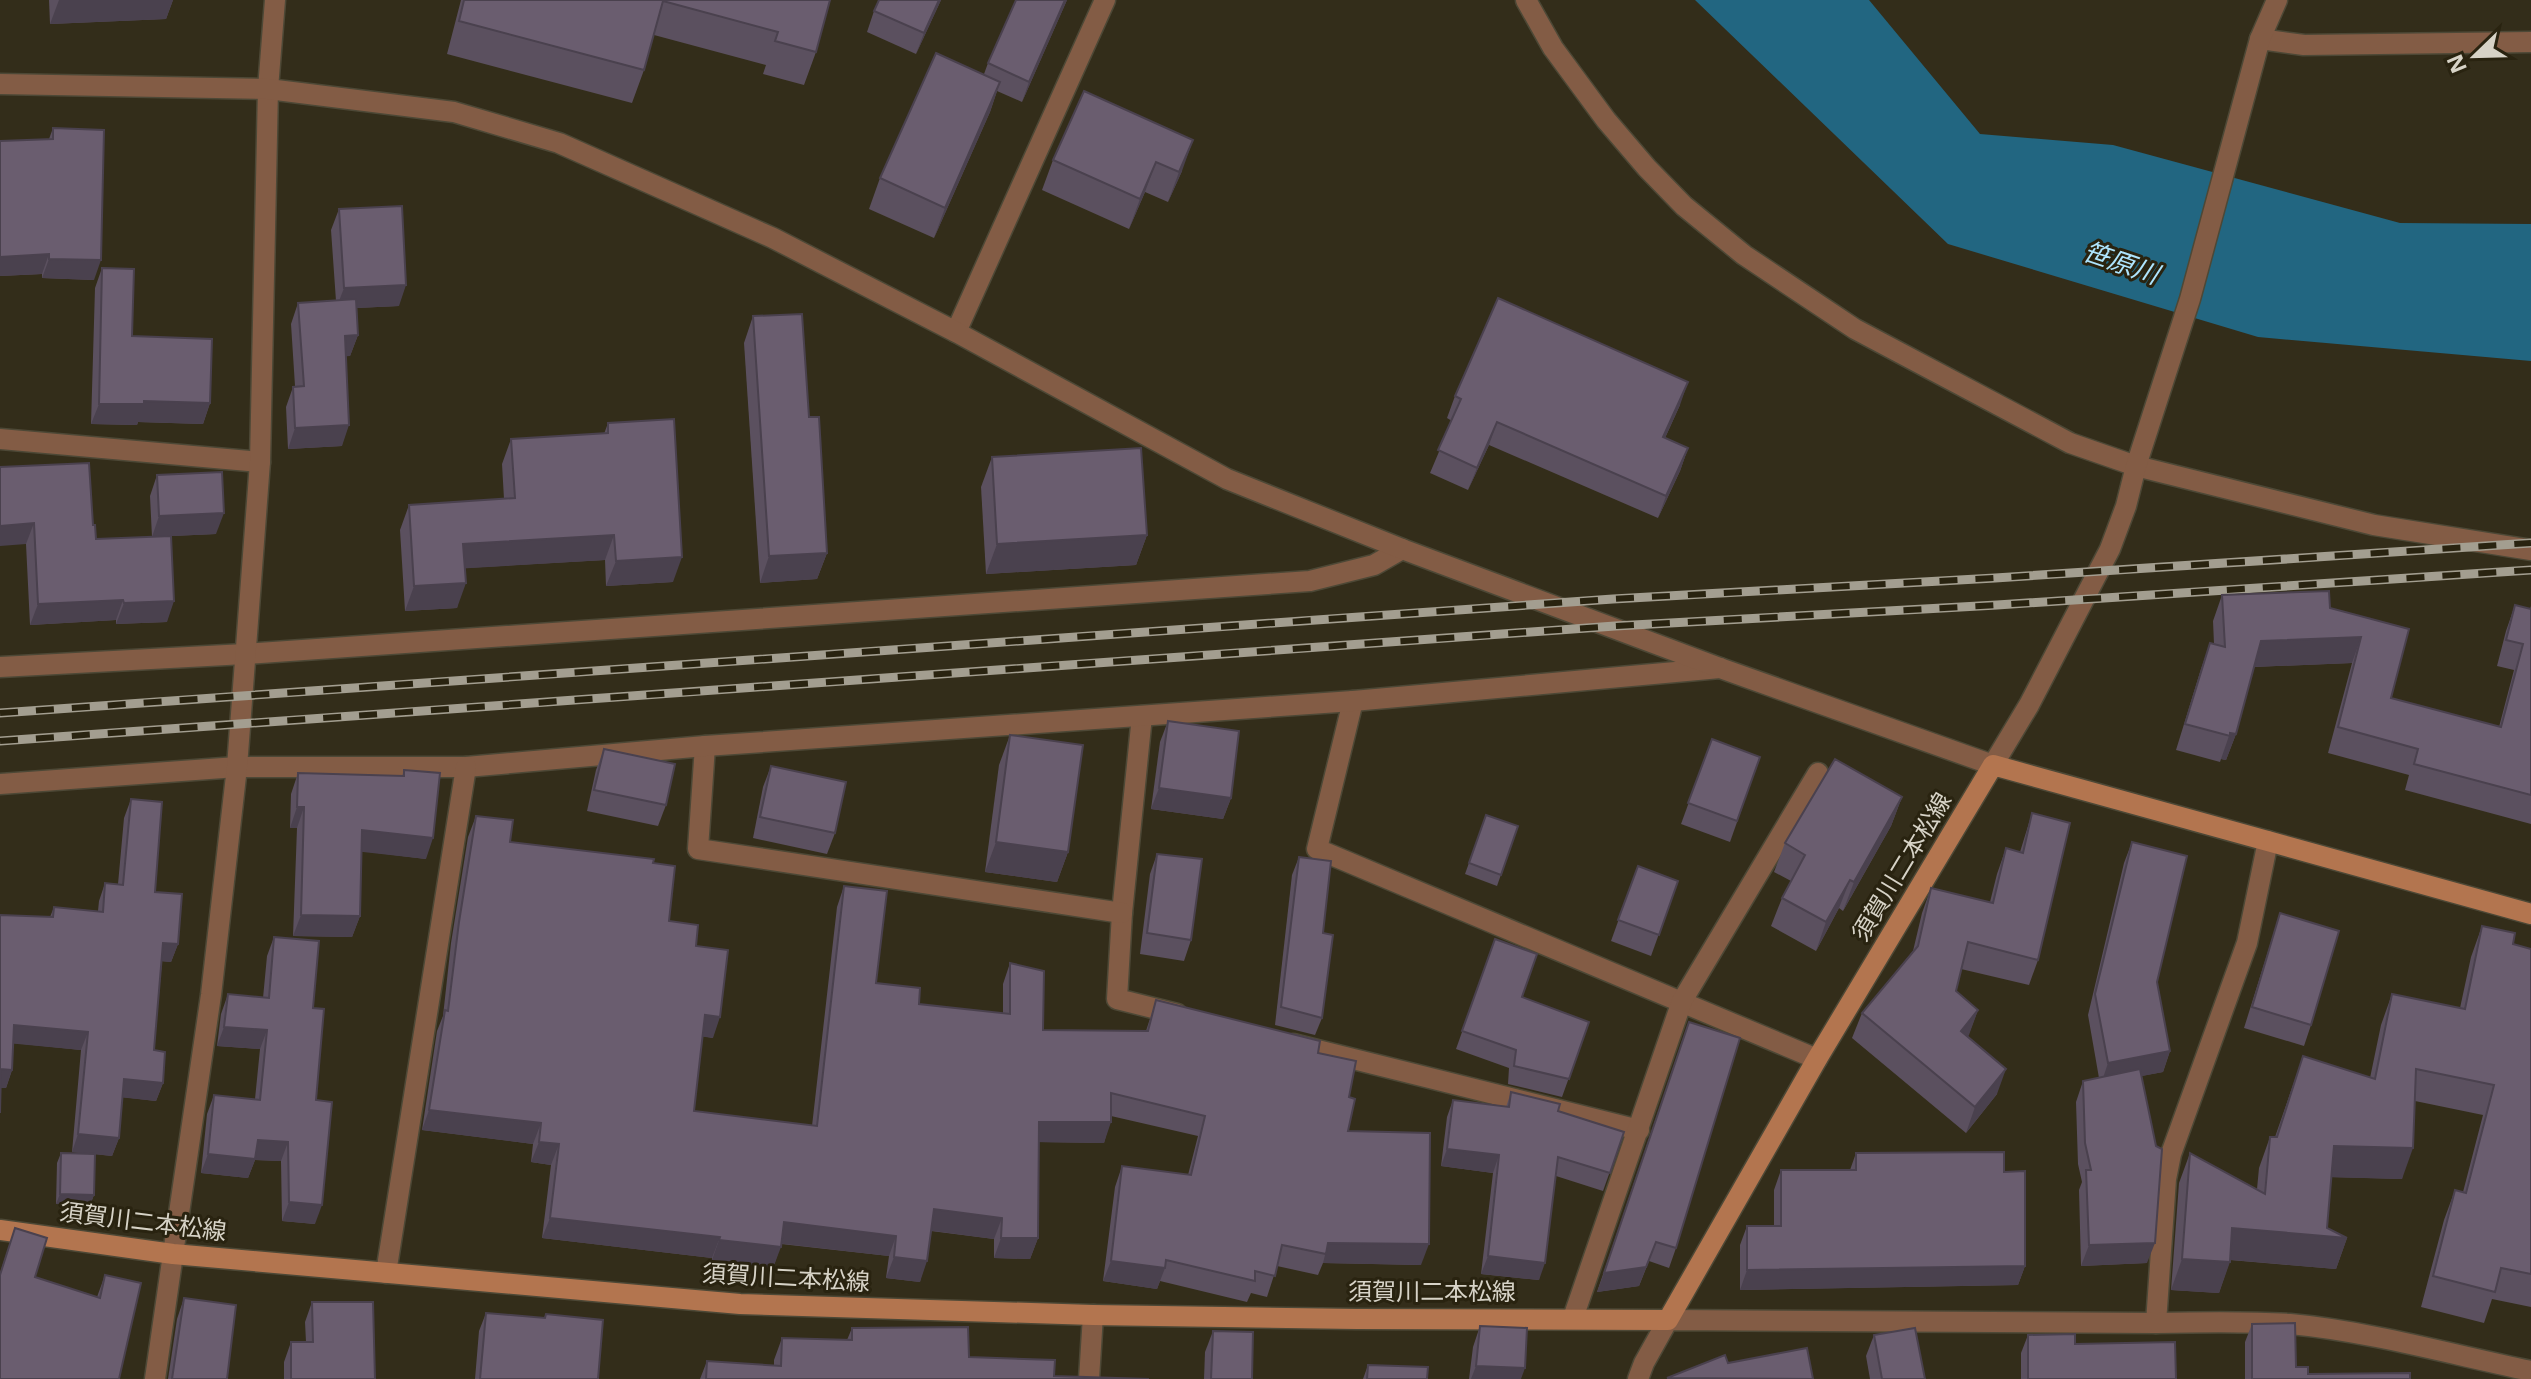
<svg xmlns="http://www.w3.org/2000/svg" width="2531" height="1379" viewBox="0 0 2531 1379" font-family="'Noto Sans','Noto Sans JP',sans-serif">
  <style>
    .water { fill: #226681 }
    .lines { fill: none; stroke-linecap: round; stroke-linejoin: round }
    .service-casing { stroke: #4d4836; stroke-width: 23 }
    .minor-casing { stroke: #4d4836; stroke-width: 23 }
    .tertiary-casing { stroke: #4d4836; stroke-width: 23 }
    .secondary-casing { stroke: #4d4836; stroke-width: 23 }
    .service { stroke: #835c45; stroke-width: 20 }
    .minor { stroke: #835c45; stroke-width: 20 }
    .tertiary { stroke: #835c45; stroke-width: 20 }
    .secondary { stroke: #b3754f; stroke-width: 20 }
    .rail-casing { stroke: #a39e90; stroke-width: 9 }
    .rail { stroke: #292310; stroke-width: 6; stroke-dasharray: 18; stroke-linecap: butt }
    .wall { fill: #5b505f }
    .shaded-wall { fill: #4a414e }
    .building { fill: #6a5d6f; stroke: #4a414e; stroke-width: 2 }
    .labels { text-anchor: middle; stroke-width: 6; stroke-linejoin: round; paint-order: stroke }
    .street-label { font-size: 24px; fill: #d7d3c7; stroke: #292310 }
    .water-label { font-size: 26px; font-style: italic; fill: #aee5fe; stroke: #292310 }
  </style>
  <rect width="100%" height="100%" fill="#332d1a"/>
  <!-- water -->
  <path class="water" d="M1695 0H1869L1980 134 2113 145 2400 223 2531 224V361L2258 337 1948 244Z"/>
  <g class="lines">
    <defs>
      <path id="service" d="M155 1379 173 1254"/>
      <g id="minor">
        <path d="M1526 0 1553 48 1606 120 1647 168 1684 206 1744 255 1855 329 2070 443 2136 466 2374 525 2531 550"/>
        <path d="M2260 39 2304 45 2531 42"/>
        <path d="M956 332 1105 0"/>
        <path d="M0 439 260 462"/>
        <path d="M0 667 245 654 1310 581 1374 565 1402 549"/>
        <path d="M1353 701 1317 849 1817 1059"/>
        <path d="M1142 716 1122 913 1117 999 1177 1014"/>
        <path d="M705 746 698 849 1122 913"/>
        <path d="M1993 765 2029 705 2110 549 2126 506 2136 466 2190 299 2260 39 2277 0"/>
        <path d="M0 784 237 767H466L705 746 1353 701 1720 668"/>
        <path d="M1293 1044 1639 1130"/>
        <path d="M173 1254 211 995 237 767 260 462 268 89 275 0"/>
        <path d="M386 1273 466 767"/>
        <path d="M1573 1318 1682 1001 1818 773"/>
        <path d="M2156 1323 2166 1179 2171 1154 2247 943 2268 841"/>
        <path d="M1089 1379 1093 1315"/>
        <path d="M1638 1379 1644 1363 1668 1320 2156 1323C2200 1322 2245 1321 2290 1324 2368 1331 2454 1355 2531 1371"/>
      </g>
      <path id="tertiary" d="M0 84 268 89 454 112 559 143 773 238 956 332 1227 479 1402 549 1720 668 1993 765"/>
      <path id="secondary" d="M0 1230 173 1254 740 1304 1093 1315 1356 1319 1668 1320 1817 1059 1993 765 2531 914"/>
    </defs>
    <!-- service casing -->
    <use href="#service" class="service-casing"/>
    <!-- minor casing -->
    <use href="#minor" class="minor-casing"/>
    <!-- tertiary casing -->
    <use href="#tertiary" class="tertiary-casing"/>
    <!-- secondary casing -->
    <use href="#secondary" class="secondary-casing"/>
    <!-- service -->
    <use href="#service" class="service"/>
    <!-- minor -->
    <use href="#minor" class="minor"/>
    <!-- tertiary -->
    <use href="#tertiary" class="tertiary"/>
    <!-- secondary -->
    <use href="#secondary" class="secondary"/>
    <defs>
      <g id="rail">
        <path d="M0 713 1613 599 1995 578 2531 543"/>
        <path d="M0 741 1615 626 1997 605 2531 570"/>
      </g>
    </defs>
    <!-- rail casing -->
    <use href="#rail" class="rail-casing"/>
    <!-- rail -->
    <use href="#rail" class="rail"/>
  </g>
  <!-- wall -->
  <g class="wall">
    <path d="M49 0H173L166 19 50 24Z"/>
    <path d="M461 0H830L816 52 804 85 763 74 766 65 654 35 644 70 632 103 447 54Z"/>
    <path d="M941 0 916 54 867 32 874 11Z"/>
    <path d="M1067 0 1022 102 997 91 990 112 934 238 869 209 880 178 984 74 988 63Z"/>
    <path d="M1084 91 1182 171 1168 202 1145 192 1129 229 1042 190 1053 160Z"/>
    <path d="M53 128 94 280 42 278V274L0 276V141L49 139Z"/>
    <path d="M339 209 399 306 356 308 358 335 350 356H346L342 446 288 449 286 407 293 387 295 386 291 324 298 303 336 301 331 230Z"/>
    <path d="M102 268 132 336 210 403 203 424 138 422 137 425 91 424 95 288Z"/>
    <path d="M753 316 809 417 827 553 817 579 760 583 744 343Z"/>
    <path d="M1455 396 1680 405 1665 438 1688 448 1680 471 1658 518 1489 445 1468 490 1430 473 1452 421 1447 418Z"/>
    <path d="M608 423 673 582 606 586 605 560 465 568 457 608 405 611 400 530 409 505 504 499 502 464 511 439 604 434Z"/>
    <path d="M992 457 1147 535 1136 565 986 574 981 487Z"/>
    <path d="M0 467 93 525 96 539 152 537 150 496 157 475 216 534 171 536 167 622 116 624V620L30 625 26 544Z"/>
    <path d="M2222 595 2330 608 2409 629 2391 698 2499 727 2514 670 2497 666 2506 631 2515 605 2530 609 2531 606V824L2405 790 2409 775 2328 753 2352 663 2254 667 2236 734 2226 760 2221 759 2220 762 2176 750 2201 669 2210 643 2214 644 2213 621Z"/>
    <path d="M1168 721 1231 798 1223 819 1151 809 1160 742Z"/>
    <path d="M1010 735 1068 852 1057 882 985 872 999 765Z"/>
    <path d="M1712 739 1760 757 1730 842 1681 824Z"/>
    <path d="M604 749 666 805 658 826 587 811 596 770Z"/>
    <path d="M771 766 835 833 827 854 753 838 763 787Z"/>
    <path d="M404 770 426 859 361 851 360 916 352 937 293 936 297 828H290L291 794 298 773 402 776Z"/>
    <path d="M1902 797 1891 826 1843 911 1839 908 1816 951 1771 926 1782 898 1791 881 1774 872 1785 843Z"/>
    <path d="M131 799 155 892 178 944 171 962 162 961 154 1050 163 1083 156 1101 122 1097 119 1138 112 1156 95 1154 94 1195 90 1205 56 1204 57 1163 61 1153 92 1154 72 1152 81 1050 13 1043 12 1070 6 1088H1L0 915 50 917 54 907 98 911 99 901 105 883 118 884 124 818Z"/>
    <path d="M2032 813 2038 960 2029 985 1961 969 1956 991 1978 1010 1968 1036 1997 1094 1966 1133 1852 1038 1862 1013 1913 951 1922 913 1931 888 1990 902 1997 874 2006 848 2020 852Z"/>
    <path d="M1486 815 1518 826 1497 886 1465 874Z"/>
    <path d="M476 816 510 842 653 863 669 921 696 946 713 1038 702 1036 694 1111 812 1126 837 907 844 886 876 983 919 1004 1003 1014V984L1010 963 1043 1030 1146 1031 1156 1000 1318 1053 1349 1097 1348 1131 1421 1265 1323 1263 1318 1275 1277 1266 1267 1297 1251 1293 1247 1302 1160 1281 1157 1289 1103 1281 1115 1187 1122 1166 1188 1175 1198 1136 1111 1116 1104 1143 1039 1142 1038 1238 1030 1259 994 1258V1239L931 1231 920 1282 886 1278 889 1256 781 1244 773 1268 712 1260V1258L542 1238 551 1165 531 1162 533 1144 422 1130 437 1031 443 1016 451 943 468 837Z"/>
    <path d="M2132 842 2170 1051 2163 1072 2141 1076 2147 1263 2081 1266 2079 1190 2082 1182 2078 1164 2076 1102 2083 1081 2099 1078 2088 1015 2124 863Z"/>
    <path d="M1157 854 1191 940 1184 961 1140 954 1150 874Z"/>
    <path d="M1299 857 1322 1018 1315 1035 1275 1025 1292 875Z"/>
    <path d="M1638 866 1678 881 1651 956 1611 941Z"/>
    <path d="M2280 913 2311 1025 2304 1046 2244 1028Z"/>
    <path d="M2482 926 2513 944 2531 949V1307L2492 1299 2484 1323 2421 1307 2444 1220 2455 1190 2463 1192 2483 1115 2415 1101 2402 1179 2331 1177 2327 1228 2347 1238 2336 1269 2230 1260 2219 1293 2171 1290 2179 1183 2190 1153 2257 1189 2259 1168 2270 1137H2275L2303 1056 2370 1078 2381 1025 2392 994 2460 1008 2471 957Z"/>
    <path d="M274 937 313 1008 316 1100 315 1224 282 1221 281 1161 255 1160 248 1178 201 1173 207 1114 214 1095 255 1099 260 1049 217 1046 221 1014 228 994 263 998 267 956Z"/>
    <path d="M1495 939 1522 997 1589 1022 1562 1097 1508 1084 1509 1068 1456 1049Z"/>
    <path d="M1682 1041 1676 1248 1669 1268 1649 1261 1639 1286 1597 1292Z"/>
    <path d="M1511 1092 1558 1111 1624 1132 1603 1191 1556 1176 1539 1280 1481 1274 1493 1173 1441 1166 1447 1117 1453 1100 1506 1107Z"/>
    <path d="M1856 1153 2004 1172 2025 1266 2018 1285 1740 1290V1245L1747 1226H1774V1190L1781 1170H1850Z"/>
    <path d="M15 1228 35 1277 97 1297 105 1275 119 1379H0V1273Z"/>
    <path d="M184 1298 227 1379H168L177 1319Z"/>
    <path d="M312 1302 375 1379H284V1362L291 1342H306L305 1322Z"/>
    <path d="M486 1313 544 1318 546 1314 598 1379H475L479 1331Z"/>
    <path d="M2252 1324 2296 1367 2308 1374 2410 1379H2245V1342Z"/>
    <path d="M1480 1326 1521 1379H1469L1473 1347Z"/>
    <path d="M852 1328 969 1357 1054 1376 1149 1379H700L707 1361 774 1366V1360L782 1338 847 1340Z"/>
    <path d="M1213 1331 1252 1379H1204L1205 1352Z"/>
    <path d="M1874 1335 1925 1379H1870L1866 1356Z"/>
    <path d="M2028 1335 2075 1344 2176 1379H2021V1353Z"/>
    <path d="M1368 1365 1427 1379H1363Z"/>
  </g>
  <!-- shaded-wall -->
  <g class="shaded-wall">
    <path d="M59 0H173L166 19 50 24Z"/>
    <path d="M939 0H941L916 54 924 33Z"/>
    <path d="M1065 0H1067L1022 102 1029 82Z"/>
    <path d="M1000 82 990 112 934 238 945 208Z"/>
    <path d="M1193 140 1182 171 1168 202 1179 172Z"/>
    <path d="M1156 162 1145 192 1129 229 1140 199Z"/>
    <path d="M49 254 42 274 0 276V257Z"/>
    <path d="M49 259 101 260 94 280 42 278Z"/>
    <path d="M406 285 399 306 336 309 344 288Z"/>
    <path d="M358 335 350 356 337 357 345 336Z"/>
    <path d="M1688 382 1680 405 1655 460 1663 437Z"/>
    <path d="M144 401 210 403 203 424 138 422 137 425 91 424 99 404Z"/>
    <path d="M1497 422 1489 445 1468 490 1477 468Z"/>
    <path d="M349 425 342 446 288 449 295 428Z"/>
    <path d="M1688 448 1680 471 1658 518 1666 496Z"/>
    <path d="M224 513 216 534 152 537 159 516Z"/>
    <path d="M34 523 26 544 0 546V526Z"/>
    <path d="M614 535 605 560 454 569 463 544Z"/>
    <path d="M1147 535 1136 565 986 574 997 544Z"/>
    <path d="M827 553 817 579 760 583 769 556Z"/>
    <path d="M682 557 673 582 606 586 616 561Z"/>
    <path d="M466 583 457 608 405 611 414 586Z"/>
    <path d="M123 600 116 620 30 625 38 604Z"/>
    <path d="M174 601 167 622 116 624 124 603Z"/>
    <path d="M2361 637 2352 663 2252 667 2261 641Z"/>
    <path d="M2230 733 2236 734 2226 760 2221 759Z"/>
    <path d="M1159 788 1231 798 1223 819 1151 809Z"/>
    <path d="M1902 797 1891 826 1843 911 1854 882Z"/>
    <path d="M297 807H304L297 828H290Z"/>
    <path d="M362 830 433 838 426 859 354 851Z"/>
    <path d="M996 842 1068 852 1057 882 985 872Z"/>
    <path d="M1850 880 1839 908 1816 951 1826 922Z"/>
    <path d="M301 915 360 916 352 937 293 936Z"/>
    <path d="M163 943 178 944 171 962 157 961Z"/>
    <path d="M1978 1010 1969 1035 1952 1056 1961 1031Z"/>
    <path d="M705 1015 720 1017 713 1038 698 1036Z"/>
    <path d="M14 1025 88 1032 81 1050 7 1043Z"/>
    <path d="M224 1027 267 1030 260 1049 217 1046Z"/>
    <path d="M2170 1051 2163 1072 2101 1084 2108 1063Z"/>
    <path d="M1 1069 12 1070 6 1088H0Z"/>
    <path d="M2006 1069 1997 1094 1966 1133 1975 1107Z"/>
    <path d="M124 1079 163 1083 156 1101 118 1097Z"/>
    <path d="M429 1110 541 1123 533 1144 422 1130Z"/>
    <path d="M1039 1122H1111L1104 1143 1031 1142Z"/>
    <path d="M78 1134 119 1138 112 1156 72 1152Z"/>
    <path d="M258 1140 288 1142 281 1161 255 1160 248 1178 201 1173 208 1154Z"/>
    <path d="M539 1142 559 1144 551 1165 531 1162Z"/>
    <path d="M2334 1146 2413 1148 2402 1179 2323 1177Z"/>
    <path d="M1447 1149 1499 1155 1493 1173 1441 1166Z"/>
    <path d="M60 1194 94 1195 90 1205 56 1204Z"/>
    <path d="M289 1202 322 1205 315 1224 282 1221Z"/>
    <path d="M934 1209 1002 1218 994 1239 926 1230Z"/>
    <path d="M550 1218 720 1237 712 1258 542 1238Z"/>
    <path d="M784 1222 896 1236 889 1256 776 1243Z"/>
    <path d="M2232 1228 2347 1238 2336 1269 2220 1259Z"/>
    <path d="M1001 1238H1038L1030 1259 994 1258Z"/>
    <path d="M719 1240 781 1247 773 1268 712 1260Z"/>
    <path d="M1656 1242 1639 1286 1597 1292 1604 1273Z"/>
    <path d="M1328 1243 1429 1244 1421 1265 1323 1263Z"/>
    <path d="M2155 1243 2147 1263 2081 1266 2089 1245Z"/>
    <path d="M1488 1256 1545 1263 1539 1280 1481 1274Z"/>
    <path d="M894 1257 927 1261 920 1282 886 1278Z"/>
    <path d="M2182 1259 2230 1262 2219 1293 2171 1290Z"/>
    <path d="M1111 1261 1165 1268 1157 1289 1103 1281Z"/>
    <path d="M2025 1266 2018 1285 1740 1290 1747 1270Z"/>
    <path d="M1476 1366 1525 1368 1521 1379H1471Z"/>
  </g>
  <!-- building -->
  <g class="building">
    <path d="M464 0H830L816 52 775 41 778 32 663 1 644 70 459 21Z"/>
    <path d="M879 0H939L924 33 874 11Z"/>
    <path d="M1016 0H1065L1029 82 988 63Z"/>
    <path d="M936 53 1000 82 945 208 880 178Z"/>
    <path d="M1084 91 1193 140 1179 172 1156 162 1140 199 1053 160Z"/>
    <path d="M53 128 104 130 101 260 49 259V254L0 257V141L53 139Z"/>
    <path d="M402 206 406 285 344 288 339 209Z"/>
    <path d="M102 268 134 269 132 336 212 339 210 403 144 401V404H99Z"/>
    <path d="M1498 298 1688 382 1663 437 1688 448 1666 496 1497 422 1477 468 1438 450 1461 399 1455 396Z"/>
    <path d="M356 299 358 335 345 336 349 425 295 428 293 387 304 386 298 303Z"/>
    <path d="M802 314 809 417H819L827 553 769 556 753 316Z"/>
    <path d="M674 419 682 557 616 561 614 535 463 544 466 583 414 586 409 505 515 498 511 439 608 433V423Z"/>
    <path d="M1141 448 1147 535 997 544 992 457Z"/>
    <path d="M89 463 93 525H95L96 539 171 536 174 601 124 603 123 600 38 604 34 523 0 526V467Z"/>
    <path d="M222 472 224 513 159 516 157 475Z"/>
    <path d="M2329 591 2330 608 2409 629 2391 698 2501 727 2523 644 2506 640 2515 605 2531 609V795L2414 764 2418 749 2338 727 2361 637 2261 641 2236 734 2230 733V736L2185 724 2210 643 2225 647 2222 595Z"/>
    <path d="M1168 721 1239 731 1231 798 1159 788Z"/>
    <path d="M1010 735 1083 745 1068 852 996 842Z"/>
    <path d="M1712 739 1760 757 1737 821 1688 803Z"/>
    <path d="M604 749 675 764 666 805 594 790Z"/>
    <path d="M1835 759 1902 797 1854 882 1850 880 1826 922 1782 898 1805 855 1785 843Z"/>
    <path d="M771 766 846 782 835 833 760 817Z"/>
    <path d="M404 770 440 773 433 838 362 830 360 916 301 915 304 807H297L298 773 404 776Z"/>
    <path d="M131 799 162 802 155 892 182 894 178 944 163 943 154 1050 165 1052 163 1083 124 1079 119 1138 78 1134 88 1032 14 1025 12 1070 1 1069 0 1113V915L53 917 54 907 103 912 105 883 123 885Z"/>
    <path d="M2032 813 2070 823 2038 960 1968 942 1956 991 1978 1010 1961 1031 2006 1069 1975 1107 1862 1013 1918 946 1931 888 1993 903 2006 848 2023 853Z"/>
    <path d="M1486 815 1518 826 1501 875 1469 863Z"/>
    <path d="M476 816 513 820 510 842 654 859 653 863 675 866 669 921 698 925 696 946 728 950 720 1017 705 1015 694 1111 817 1126 844 886 887 891 876 983 920 988 919 1004 1010 1014V963L1044 971 1043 1030 1148 1031 1156 1000 1320 1041 1318 1053 1356 1061 1349 1097 1355 1099 1348 1131 1430 1133 1429 1244 1328 1243 1326 1254 1282 1245 1275 1276 1255 1271V1281L1166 1260 1165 1268 1111 1261 1122 1166 1191 1175 1205 1116 1111 1093V1122H1039L1038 1238H1001L1002 1218 934 1209 927 1261 894 1257 896 1236 784 1222 781 1247 719 1240 720 1237 550 1218 559 1144 539 1142 541 1123 429 1110 445 1010 448 1011 459 922Z"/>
    <path d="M2132 842 2187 856 2157 982 2170 1051 2108 1063 2095 994Z"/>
    <path d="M1157 854 1202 859 1191 940 1147 933Z"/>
    <path d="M1299 857 1331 861 1323 933 1333 935 1322 1018 1281 1007Z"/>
    <path d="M1638 866 1678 881 1659 935 1618 920Z"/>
    <path d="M2280 913 2339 931 2311 1025 2252 1007Z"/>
    <path d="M2482 926 2515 933 2513 944 2531 949V1274L2501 1268 2495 1292 2433 1276 2455 1190 2466 1193 2494 1085 2416 1069 2413 1148 2334 1146 2327 1228 2347 1238 2232 1228 2230 1262 2182 1259 2190 1153 2265 1194 2270 1137H2277L2303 1056 2375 1079 2392 994 2465 1009Z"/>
    <path d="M274 937 319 941 313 1008 324 1009 316 1100 332 1102 322 1205 289 1202 288 1142 258 1140 255 1159 208 1154 214 1095 260 1100 267 1030 224 1027 228 994 269 998Z"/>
    <path d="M1495 939 1537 954 1522 997 1589 1022 1569 1079 1514 1066 1516 1050 1462 1031Z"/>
    <path d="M1689 1022 1740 1038 1676 1248 1656 1242 1646 1267 1604 1273Z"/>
    <path d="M2140 1069 2156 1146 2162 1149 2155 1243 2089 1245 2086 1170H2091L2085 1143 2083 1081Z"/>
    <path d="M1511 1092 1560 1104 1558 1111 1624 1132 1610 1173 1558 1157 1545 1263 1488 1256 1499 1155 1447 1149 1453 1100 1509 1107Z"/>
    <path d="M2004 1152V1172L2025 1171V1266L1747 1270V1226H1781V1170H1856V1153Z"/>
    <path d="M61 1153 95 1154 94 1195 60 1194Z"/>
    <path d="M15 1228 47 1238 35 1277 100 1298 105 1275 141 1283 119 1379H0V1275Z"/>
    <path d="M184 1298 236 1305 227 1379H172Z"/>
    <path d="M312 1302H373L375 1379H291V1342H313Z"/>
    <path d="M486 1313 545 1318 546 1314 603 1320 598 1379H480Z"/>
    <path d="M2295 1323 2296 1367H2308V1374L2410 1373V1379H2252V1324Z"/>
    <path d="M1480 1326 1527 1328 1525 1368 1476 1366Z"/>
    <path d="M968 1327 969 1357 1055 1360 1054 1376 1149 1379H706L707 1361 781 1366 782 1338 852 1340V1328Z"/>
    <path d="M1915 1328 1925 1379H1882L1874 1335Z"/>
    <path d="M1213 1331 1253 1332 1252 1379H1211Z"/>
    <path d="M2075 1334V1344L2175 1342 2176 1379H2028V1335Z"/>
    <path d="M1807 1348 1813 1379 1667 1378 1725 1355 1728 1363Z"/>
    <path d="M1368 1365 1428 1367 1427 1379H1367Z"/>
  </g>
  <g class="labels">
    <!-- street labels -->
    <g class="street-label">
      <text transform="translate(1902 867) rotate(-59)" y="8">須賀川二本松線</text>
      <text transform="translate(143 1222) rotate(7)" y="8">須賀川二本松線</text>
      <text transform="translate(786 1278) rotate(3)" y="8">須賀川二本松線</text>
      <text x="1432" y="1300">須賀川二本松線</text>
    </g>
    <!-- water labels -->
    <g class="water-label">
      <text transform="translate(2121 263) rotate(19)" y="9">笹原川</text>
    </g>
  </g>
  <!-- north arrow -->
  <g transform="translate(2475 56) rotate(247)" stroke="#292310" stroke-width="6" paint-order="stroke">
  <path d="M0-6L14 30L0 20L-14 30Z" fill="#d7d3c7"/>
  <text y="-12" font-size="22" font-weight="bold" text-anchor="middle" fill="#d7d3c7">N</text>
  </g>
</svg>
